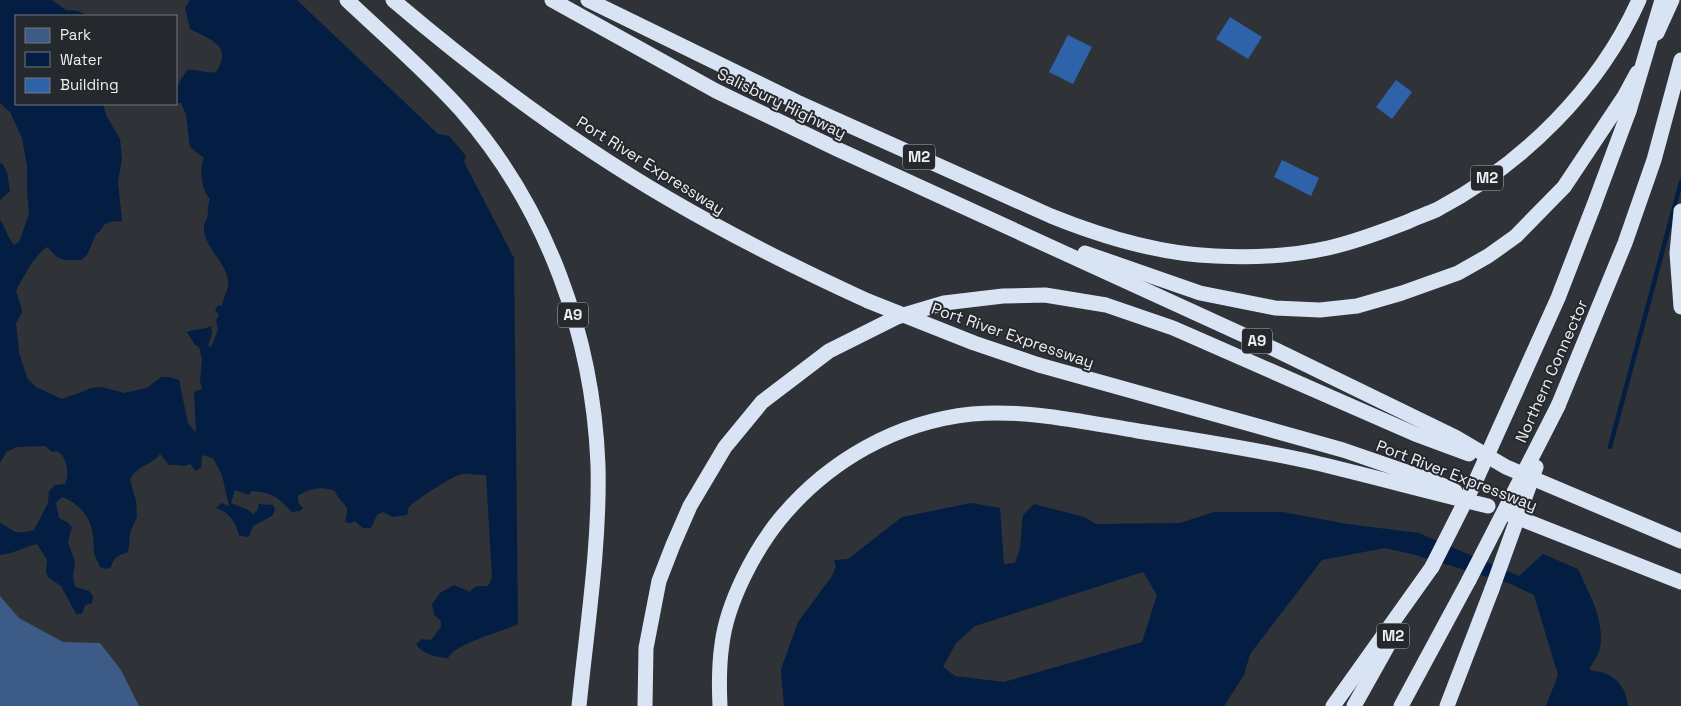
<svg xmlns="http://www.w3.org/2000/svg" width="1681" height="706" viewBox="0 0 1681 706" font-family="'Space Grotesk',sans-serif">
  <style>
    .green { fill: #3c5b86 }
    .water { fill: #031e42; fill-rule: evenodd }
    .lines { fill: none; stroke-linecap: round; stroke-linejoin: round }
    .stream { stroke: #031e42; stroke-width: 4.5 }
    .building { fill: #2e63aa }
    .motorway { stroke: #d8e3f3; stroke-width: 15 }
    .motorway-bridge { stroke: #d8e3f3; stroke-width: 15 }
    .labels { text-anchor: middle; stroke-width: 4; stroke-linejoin: round; paint-order: stroke }
    .shield { fill: #25282d; stroke: #b1b4b8; stroke-width: 1 }
    .shield-label { font-size: 15px; font-weight: bold; fill: #edf0f3 }
    .street-label { font-size: 16px; fill: #edf0f3; stroke: #25282d }
  </style>
  <rect width="100%" height="100%" fill="#2f3237"/>
  <!-- green -->
  <path class="green" d="M0 596 19 618 63 642 100 643 121 670 139 706H0Z"/>
  <!-- water -->
  <g class="water">
    <path d="M0 0H52L66 10 78 11 88 16H16V104H103L106 115 120 139 122 159 118 181 122 221 109 222 104 225 101 230 96 234 87 255 81 260H64L57 257 47 247C36 253 22 279 16 291L21 306 22 312 16 323 19 352 27 378 36 387 62 399 92 388 102 387 124 393 147 388 161 377H170L179 380 188 423 196 433 194 392 202 389 200 381 202 359 199 347 195 345 187 332C195 329 203 330 211 326L212 333 208 346 211 347 218 330 216 320 219 315 215 310 218 305 222 306C223 297 230 289 228 280 225 260 203 247 204 226 205 218 205 226 207 218 209 212 207 206 210 199 201 190 199 169 204 158L190 147 186 115 181 103H176C176 88 178 81 188 70 198 69 205 74 216 72 233 45 211 40 190 29L185 8 190 0H297L438 134 449 136 466 156 464 162 514 258 518 624C502 632 455 643 448 658 438 658 421 653 416 644L422 639 431 640 441 627V621L434 615 432 604 440 593 454 585 470 592C474 585 481 586 488 586L492 578 486 475C476 476 468 472 459 475 451 477 414 501 409 507 408 510 408 512 407 515L393 517 383 512 377 515 371 528H363L355 521 351 523 345 522C351 500 343 509 335 491 323 486 309 488 298 496V502L303 508 300 511 292 512C278 497 272 492 251 491L249 495 235 490 231 503 248 510 253 514 257 511 259 504 273 505 275 510 272 516 253 526 249 536 246 537 239 535C235 521 230 513 216 508L221 503 229 506 222 475 213 458 202 455 201 468 196 471 190 464C182 468 178 464 169 465L160 454C149 468 137 464 130 480L136 501 137 517 130 532 129 548 127 553C118 554 113 559 111 567L107 569 100 567C98 562 95 557 94 552 93 547 94 541 93 536 91 517 79 503 62 497L56 503 59 518 67 522 72 527 68 542 75 562 73 577 75 587 89 591 93 596 92 603 85 605 82 614H76L61 586 48 577 46 571 47 560 37 544C24 547 13 554 0 555V523C15 530 13 536 34 530L48 503 49 491 55 485 65 484C70 473 67 457 57 451L52 452 45 446 17 447 6 452 0 463V220C6 228 7 237 14 245L19 242 29 214 27 189V166L22 138 10 112 0 103Z"/>
    <path d="M2 163 7 172 10 191 0 200V164Z"/>
    <path d="M971 503 1000 508 1004 564 1015 563 1020 548 1023 515 1034 504 1084 517 1096 524 1180 523 1214 512H1283L1347 524 1419 533 1519 576 1543 554 1578 569C1589 594 1605 620 1600 648 1598 655 1593 663 1589 669 1594 672 1597 671 1601 672 1619 677 1626 690 1628 706H1546L1558 675 1534 595 1511 584 1412 554 1385 548 1322 560 1250 654 1244 675 1224 706H784L781 669 798 622 832 576 836 566 834 562 835 560 848 559 902 517ZM1143 572 1157 595 1142 642 1004 682 955 676 943 667 956 643 975 626Z"/>
  </g>
  <g class="lines">
    <!-- stream -->
    <path class="stream" d="M1610 447 1681 182"/>
  </g>
  <!-- building -->
  <g class="building">
    <path d="M1230 17 1262 37 1248 59 1216 39Z"/>
    <path d="M1068 35 1092 47 1073 84 1049 72Z"/>
    <path d="M1396 80 1412 92 1392 119 1376 107Z"/>
    <path d="M1282 160 1319 178 1311 196 1274 177Z"/>
  </g>
  <g class="lines">
    <!-- motorway -->
    <g class="motorway">
      <path d="M347 0C385 36 426 71 461 110 547 208 593 336 598 465 600 545 587 626 579 706"/>
      <path d="M393 0C480 74 571 142 669 199 734 237 800 270 868 301"/>
      <path d="M552 0 716 91 837 149 1274 349 1455 437 1506 467 1681 541"/>
      <path d="M588 0 797 102 1051 216C1103 237 1158 254 1215 256 1252 258 1292 256 1328 248 1355 242 1381 232 1407 222 1417 217 1428 214 1438 209 1524 163 1599 89 1639 0"/>
      <path d="M1657 33 1672 0"/>
      <path d="M1594 205 1629 111"/>
      <path d="M1681 211 1677 253 1681 307"/>
      <path d="M1085 253 1200 293 1275 308 1320 310 1357 306 1402 293 1458 273 1488 256 1516 236 1564 187 1624 97 1637 73"/>
      <path d="M1039 365 1343 450 1433 481 1455 491"/>
      <path d="M1558 406 1625 243 1654 160 1681 60"/>
      <path d="M1506 513 1681 582"/>
      <path d="M645 706 646 648 659 581 673 545 690 506 725 447 762 402 829 351 897 317 944 303 1003 296 1045 295 1106 305 1173 328 1415 434 1469 454"/>
      <path d="M720 706C719 685 719 664 722 644 727 603 754 551 780 519 828 461 896 422 972 414 1027 409 1083 422 1138 431 1196 440 1254 449 1312 462 1371 476 1429 492 1488 506"/>
      <path d="M1333 706 1432 567"/>
      <path d="M1354 706 1396 631"/>
      <path d="M1401 706 1469 580"/>
      <path d="M1447 706 1492 589"/>
    </g>
    <!-- motorway-bridge -->
    <g class="motorway-bridge">
      <path d="M1629 111 1662 0"/>
      <path d="M868 301 974 343 1039 365"/>
      <path d="M1432 567 1477 478 1558 298 1594 205"/>
      <path d="M1469 580 1558 406"/>
      <path d="M1492 589 1536 467"/>
    </g>
  </g>
  <g class="labels">
    <!-- shield labels -->
    <g class="shield">
      <rect x="903" y="144.5" width="32" height="25" rx="4"/>
      <rect x="1471" y="165.5" width="32" height="25" rx="4"/>
      <rect x="558" y="302.5" width="30" height="25" rx="4"/>
      <rect x="1242" y="328.5" width="30" height="25" rx="4"/>
      <rect x="1377" y="623.5" width="32" height="25" rx="4"/>
    </g>
    <g class="shield-label">
      <text x="919" y="162">M2</text>
      <text x="1487" y="183">M2</text>
      <text x="573" y="320">A9</text>
      <text x="1257" y="346">A9</text>
      <text x="1393" y="641">M2</text>
    </g>
    <!-- street labels -->
    <g class="street-label">
      <text transform="translate(782 103) rotate(26)" y="6">Salisbury Highway</text>
      <text transform="translate(651 165) rotate(32)" y="6">Port River Expressway</text>
      <text transform="translate(1013 335) rotate(19)" y="6">Port River Expressway</text>
      <text transform="translate(1551 371) rotate(-66)" y="6">Northern Connector</text>
      <text transform="translate(1457 475) rotate(21)" y="6">Port River Expressway</text>
    </g>
  </g>
  <!-- legend -->
  <rect x="15" y="15" width="162" height="90" fill="#25282d" stroke="#75787c"/>
  <rect x="25" y="28" width="25" height="15" fill="#3c5b86" stroke="#75787c"/>
  <text x="60" y="40" font-size="15" fill="#edf0f3">Park</text>
  <rect x="25" y="52" width="25" height="15" fill="#031e42" stroke="#75787c"/>
  <text x="60" y="65" font-size="15" fill="#edf0f3">Water</text>
  <rect x="25" y="78" width="25" height="15" fill="#2e63aa" stroke="#75787c"/>
  <text x="60" y="90" font-size="15" fill="#edf0f3">Building</text>
</svg>
